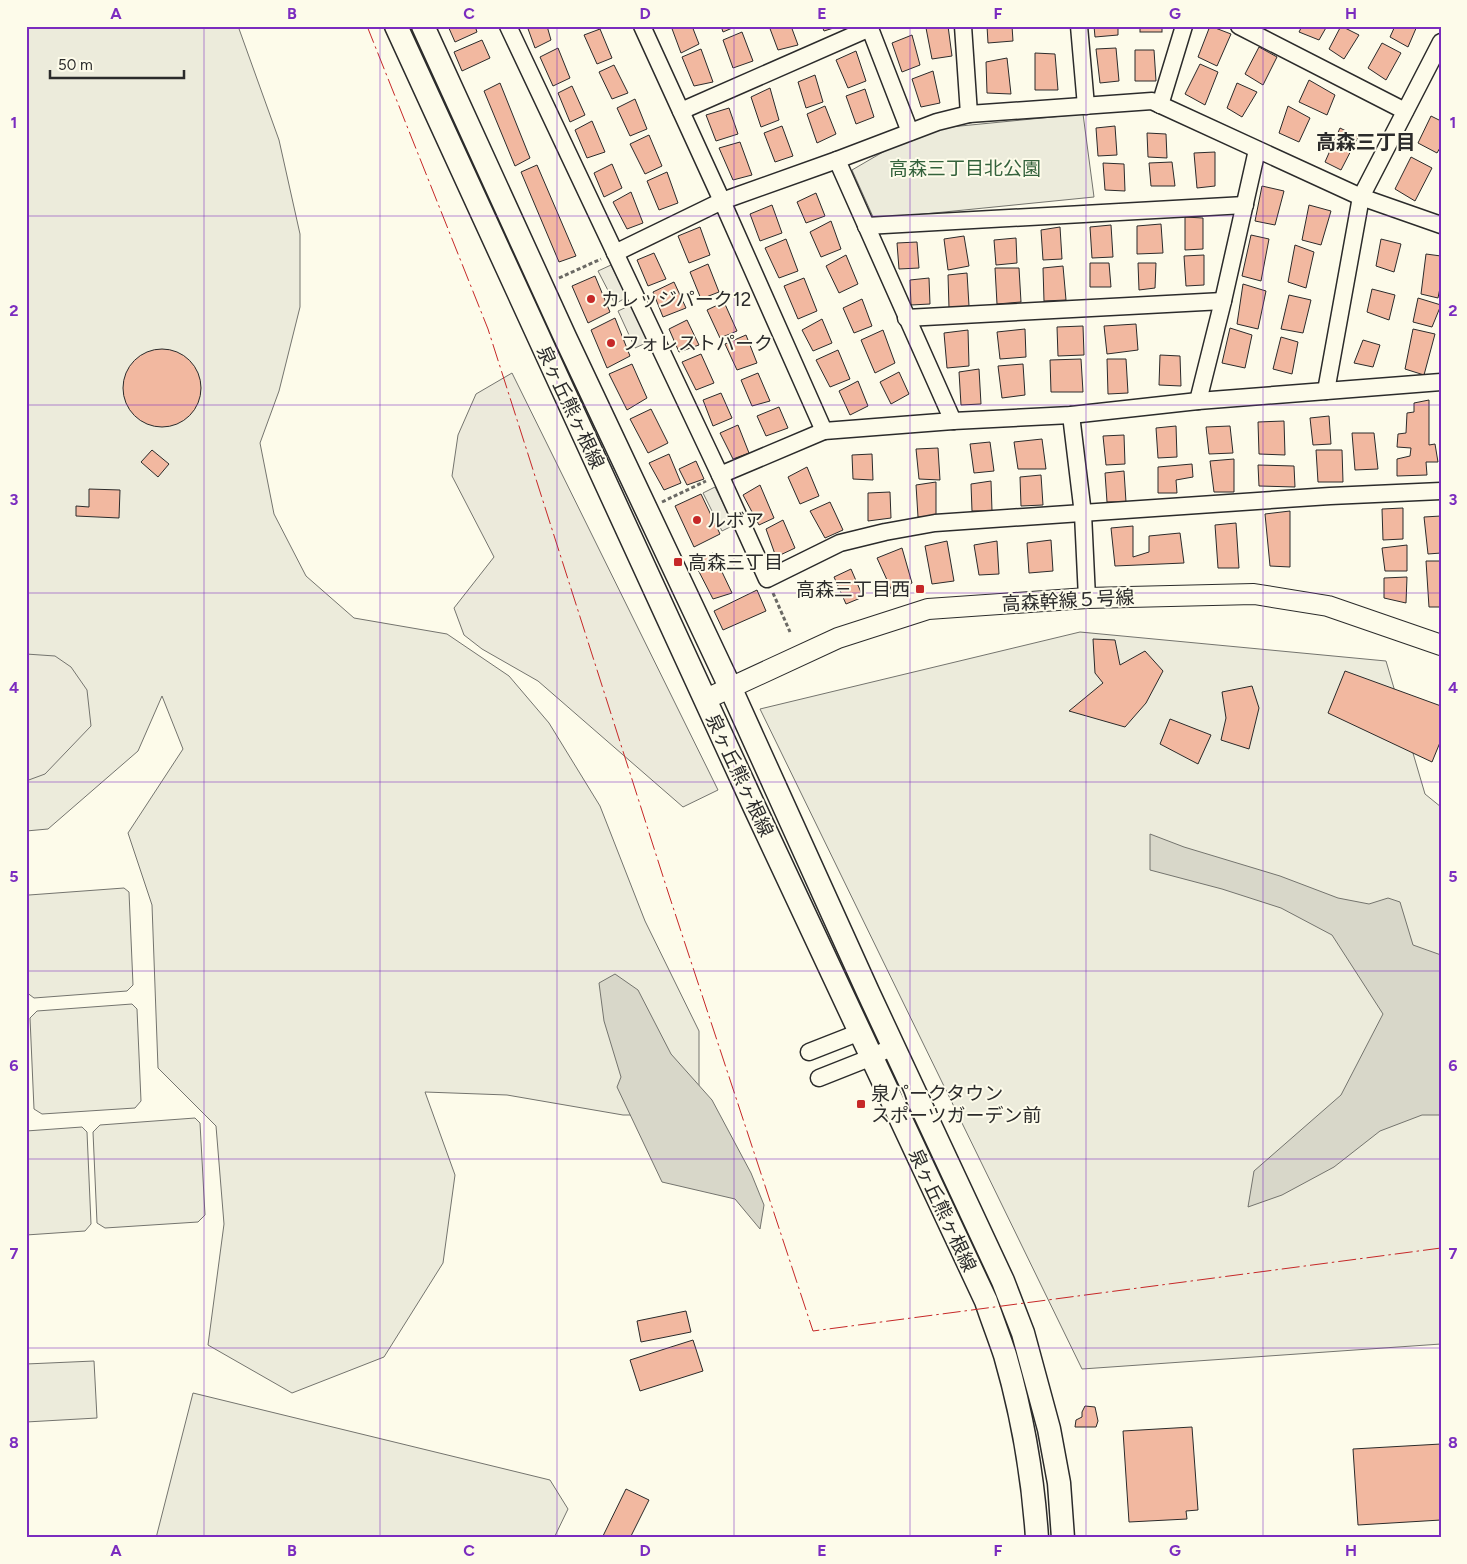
<svg xmlns="http://www.w3.org/2000/svg" width="1467" height="1564" viewBox="0 0 1467 1564" font-family="Figtree,'Noto Sans JP',sans-serif">
  <style>
    .green { fill: #ecebdb; stroke: #74746e }
    .parking { fill: #eceadb; stroke: #74746e }
    .water { fill: #d8d7c9; stroke: #74746e }
    .building { fill: #f2b8a0; stroke: #2b2b2b }
    .lines { fill: none; stroke-linecap: round; stroke-linejoin: round }
    .minor-casing { stroke: #2b2b2b; stroke-width: 19 }
    .tertiary-casing { stroke: #2b2b2b; stroke-width: 22 }
    .secondary-casing { stroke: #2b2b2b; stroke-width: 25 }
    .path { stroke: #6a6964; stroke-width: 3; stroke-dasharray: 4 2.5; stroke-linecap: butt }
    .minor { stroke: #fdfbea; stroke-width: 16 }
    .tertiary { stroke: #fdfbea; stroke-width: 20 }
    .secondary { stroke: #fdfbea; stroke-width: 22 }
    .power { stroke: #c62828; stroke-width: 1; stroke-dasharray: 18 4 2.5 4; stroke-linecap: butt }
    .grid { fill: none; stroke: #7b2cbf; stroke-width: 1; stroke-opacity: 0.55 }
    .poi-dot { fill: #c62828; stroke: #fdfbea; stroke-width: 2 }
    .labels { text-anchor: middle; stroke-width: 4; stroke-linejoin: round; paint-order: stroke }
    .park-label { font-size: 19px; fill: #34623c; stroke: #fdfbea }
    .poi-label { font-size: 19px; fill: #2b2b2b; stroke: #fdfbea; text-anchor: start }
    .street-label { font-size: 19px; fill: #2b2b2b; stroke: #fdfbea }
    .neighbourhood-label { font-size: 20px; font-weight: bold; fill: #2b2b2b; stroke: #fdfbea }
    .neatline { fill: none; stroke: #7b2cbf; stroke-width: 2 }
    .grid-label { font-size: 16px; text-anchor: middle; font-weight: bold; fill: #7b2cbf }
  </style>
  <rect width="100%" height="100%" fill="#fdfbea"/>
  <!-- green -->
  <g class="green">
    <path d="M26 26H238L279 140 300 234V307L279 391 260 443 274 514 306 576 354 618 447 634 509 676 549 723 600 806 645 921 699 1031V1095L677 1115H623L507 1095 425 1092 455 1175 443 1263 384 1357 292 1393 208 1345 224 1224 216 1126 158 1068 152 905 128 833 183 749 162 696 138 751 48 829 26 831Z"/>
    <path d="M1083 114 1094 197 874 219 852 170 895 145 940 128Z"/>
    <path d="M1080 632 1386 661 1425 794 1441 807V1344L1082 1369 760 709Z"/>
    <path d="M124 888 129 892 133 985 127 991 34 998 26 992V897L29 895Z"/>
    <path d="M132 1004 137 1009 141 1101 135 1108 42 1114 34 1109 30 1018 37 1011Z"/>
    <path d="M195 1118 200 1123 205 1215 198 1222 105 1228 97 1223 93 1132 100 1125Z"/>
    <path d="M82 1127 87 1132 91 1224 85 1231 26 1235V1131Z"/>
    <path d="M94 1361 97 1418 26 1422V1364Z"/>
    <path d="M193 1393 550 1480 568 1509 554 1538H156Z"/>
  </g>
  <!-- parking -->
  <g class="parking">
    <path d="M611 265 627 297 615 304 598 271Z"/>
    <path d="M631 305 648 342 635 348 618 311Z"/>
    <path d="M512 373 718 790 683 807 538 681 482 649 464 635 454 608 494 557 452 476 458 435 476 394Z"/>
    <path d="M715 487 734 525 722 531 703 493Z"/>
    <path d="M26 654 55 656 71 667 87 690 91 726 45 774 26 781Z"/>
  </g>
  <!-- water -->
  <g class="water">
    <path d="M1150 834 1184 847 1280 876 1338 898 1369 904 1388 898 1400 902 1413 945 1441 955V1115H1422L1380 1131 1334 1167 1282 1195 1248 1207 1254 1171 1341 1095 1383 1014 1332 935 1281 908 1222 889 1150 870Z"/>
    <path d="M615 974 638 990 671 1054 712 1100 751 1173 764 1205 760 1229 735 1199 662 1182 617 1087 621 1077 604 1021 599 983Z"/>
  </g>
  <!-- building -->
  <g class="building">
    <path d="M448 26H475L477 32 455 42Z"/>
    <path d="M527 26H547L551 40 535 48Z"/>
    <path d="M671 26H692L699 44 681 53Z"/>
    <path d="M721 26H737L723 32Z"/>
    <path d="M769 26H791L798 45 778 50Z"/>
    <path d="M822 26H840L824 31Z"/>
    <path d="M936 26H948L952 56 932 59 926 28Z"/>
    <path d="M987 26H1012L1013 41 988 43Z"/>
    <path d="M1094 26H1118V35L1095 37Z"/>
    <rect x="1140" y="26" width="22" height="6"/>
    <path d="M1210 26 1231 34 1217 66 1198 57Z"/>
    <path d="M1302 26H1327L1319 40 1299 32Z"/>
    <path d="M1341 26 1359 35 1344 59 1329 49Z"/>
    <path d="M1395 26H1417L1408 47 1390 37Z"/>
    <path d="M600 29 612 58 597 64 584 35Z"/>
    <path d="M742 32 753 61 733 68 723 40Z"/>
    <path d="M912 35 920 65 902 72 892 43Z"/>
    <path d="M482 40 490 58 462 71 454 52Z"/>
    <path d="M1382 43 1401 53 1386 80 1368 68Z"/>
    <path d="M1259 47 1277 57 1263 85 1245 74Z"/>
    <path d="M558 48 570 78 553 86 540 57Z"/>
    <path d="M1116 48 1119 81 1100 83 1096 49Z"/>
    <path d="M701 49 713 82 694 86 682 57Z"/>
    <path d="M1135 50H1154L1156 81H1135Z"/>
    <path d="M856 51 866 81 848 88 836 60Z"/>
    <path d="M1035 53 1055 54 1058 90H1035Z"/>
    <path d="M1007 58 1011 94 987 93 986 62Z"/>
    <path d="M1200 64 1218 72 1205 105 1185 94Z"/>
    <path d="M614 65 628 93 612 99 599 72Z"/>
    <path d="M933 71 940 103 921 107 912 79Z"/>
    <path d="M815 75 823 102 806 108 798 82Z"/>
    <path d="M1309 80 1335 95 1327 115 1299 102Z"/>
    <path d="M500 83 530 158 515 166 484 91Z"/>
    <path d="M1237 83 1257 92 1242 117 1227 108Z"/>
    <path d="M572 86 585 115 570 122 558 93Z"/>
    <path d="M770 88 779 120 761 127 751 97Z"/>
    <path d="M865 89 874 117 856 124 846 96Z"/>
    <path d="M635 99 647 129 630 136 617 108Z"/>
    <path d="M825 106 836 134 817 143 807 114Z"/>
    <path d="M1288 106 1310 118 1299 142 1279 133Z"/>
    <path d="M729 108 738 134 716 141 706 115Z"/>
    <path d="M1431 116 1441 121V146L1437 153 1418 143Z"/>
    <path d="M592 121 605 152 587 158 575 130Z"/>
    <path d="M782 126 793 156 775 162 764 133Z"/>
    <path d="M1115 126 1117 155 1098 156 1096 128Z"/>
    <path d="M1340 128 1358 137 1341 170 1325 162Z"/>
    <path d="M1147 133 1166 134 1167 158 1148 157Z"/>
    <path d="M649 135 662 166 645 174 630 144Z"/>
    <path d="M740 142 752 175 733 180 719 148Z"/>
    <path d="M1215 152V186L1197 188 1194 153Z"/>
    <path d="M1411 157 1432 168 1415 201 1395 189Z"/>
    <path d="M1172 162 1175 186H1151L1149 163Z"/>
    <path d="M1103 163 1124 164 1125 191 1105 190Z"/>
    <path d="M612 164 622 188 604 197 594 173Z"/>
    <path d="M537 165 576 256 559 262 521 172Z"/>
    <path d="M667 172 678 203 659 210 647 181Z"/>
    <path d="M1262 186 1284 191 1275 225 1255 221Z"/>
    <path d="M631 192 643 223 627 229 613 202Z"/>
    <path d="M816 193 825 216 806 223 797 202Z"/>
    <path d="M772 205 782 233 760 241 750 214Z"/>
    <path d="M1309 205 1331 211 1321 245 1302 240Z"/>
    <path d="M1185 217 1203 218V249L1185 250Z"/>
    <path d="M831 221 841 249 821 257 810 232Z"/>
    <path d="M1161 224 1163 253 1137 254V226Z"/>
    <path d="M1111 225 1113 257 1092 258 1090 227Z"/>
    <path d="M700 227 710 255 689 263 678 236Z"/>
    <path d="M1060 227 1062 259 1043 260 1041 230Z"/>
    <path d="M1251 235 1269 239 1261 281 1242 276Z"/>
    <path d="M964 236 969 266 948 270 944 239Z"/>
    <path d="M1016 238 1017 263 996 265 994 240Z"/>
    <path d="M786 239 798 271 779 278 765 248Z"/>
    <path d="M1381 239 1401 244 1394 272 1376 266Z"/>
    <path d="M917 242 919 268 899 269 897 243Z"/>
    <path d="M1295 245 1314 252 1306 288 1288 282Z"/>
    <path d="M654 253 666 279 648 286 637 260Z"/>
    <path d="M1426 254 1441 256V283L1438 298 1421 294Z"/>
    <path d="M846 255 858 284 839 293 826 266Z"/>
    <path d="M1204 255V285L1186 286 1184 256Z"/>
    <path d="M1090 263H1109L1111 287H1090Z"/>
    <path d="M1138 263H1156L1155 288 1139 290Z"/>
    <path d="M708 264 719 292 701 299 690 272Z"/>
    <path d="M1063 266 1066 300 1044 301 1043 268Z"/>
    <path d="M995 268H1019L1021 302 997 304Z"/>
    <path d="M967 273 969 306 949 308 948 275Z"/>
    <path d="M595 276 610 312 588 323 572 286Z"/>
    <path d="M804 278 817 311 798 319 784 286Z"/>
    <path d="M929 278 930 304 911 305 910 280Z"/>
    <path d="M674 282 686 308 663 317 653 292Z"/>
    <path d="M1243 284 1266 291 1258 329 1237 324Z"/>
    <path d="M1372 289 1395 295 1389 320 1367 312Z"/>
    <path d="M1289 295 1311 300 1303 333 1281 329Z"/>
    <path d="M1418 298 1441 305 1432 327 1413 322Z"/>
    <path d="M862 299 872 326 854 333 843 308Z"/>
    <path d="M724 302 737 331 720 338 707 310Z"/>
    <path d="M615 318 630 356 607 368 591 330Z"/>
    <path d="M822 319 832 343 813 351 802 330Z"/>
    <path d="M687 320 699 345 679 352 669 329Z"/>
    <path d="M1136 324 1138 350 1107 354 1104 326Z"/>
    <path d="M1083 326 1084 355 1058 356 1057 327Z"/>
    <path d="M1230 328 1252 335 1245 368 1222 363Z"/>
    <path d="M1025 329 1026 357 1000 359 997 332Z"/>
    <path d="M1413 329 1435 334 1424 375 1405 369Z"/>
    <path d="M883 330 895 363 875 373 861 340Z"/>
    <path d="M968 330 969 366 947 368 944 333Z"/>
    <path d="M746 335 757 363 737 370 725 344Z"/>
    <path d="M1281 337 1298 342 1292 374 1273 369Z"/>
    <path d="M1363 340 1380 345 1373 367 1354 363Z"/>
    <circle cx="162" cy="388" r="39"/>
    <path d="M838 350 850 379 830 387 816 360Z"/>
    <path d="M701 354 714 383 696 390 682 362Z"/>
    <path d="M1160 355 1180 356 1181 386 1159 385Z"/>
    <path d="M1081 359 1083 392H1051L1050 360Z"/>
    <path d="M1107 359H1126L1128 393 1108 394Z"/>
    <path d="M632 364 647 398 627 410 609 374Z"/>
    <path d="M1023 364 1025 395 1002 398 998 366Z"/>
    <path d="M979 369 981 404 961 405 959 372Z"/>
    <path d="M899 372 909 394 891 404 880 382Z"/>
    <path d="M758 373 770 401 752 406 741 380Z"/>
    <path d="M858 381 868 406 850 415 839 391Z"/>
    <path d="M721 393 732 418 713 426 703 400Z"/>
    <path d="M1429 400V445L1435 444 1438 462H1426L1427 475 1397 476V459L1410 456 1411 448 1397 447 1398 434 1406 433 1407 413 1414 412V403Z"/>
    <path d="M779 407 788 428 766 436 757 416Z"/>
    <path d="M651 409 668 443 648 453 630 419Z"/>
    <path d="M1329 416 1331 444 1313 445 1310 418Z"/>
    <path d="M1284 421 1285 455 1259 454 1258 422Z"/>
    <path d="M738 425 749 453 733 459 720 433Z"/>
    <path d="M1176 426 1177 457 1158 458 1156 428Z"/>
    <path d="M1230 426 1233 453 1209 454 1206 427Z"/>
    <path d="M1352 433H1374L1378 469 1355 470Z"/>
    <path d="M1124 435 1125 464 1106 465 1103 436Z"/>
    <path d="M1042 439 1046 469H1018L1014 442Z"/>
    <path d="M990 442 994 471 974 473 970 444Z"/>
    <path d="M938 448 940 480 919 479 916 449Z"/>
    <path d="M152 450 169 464 158 477 141 462Z"/>
    <path d="M1316 450H1342L1343 482H1318Z"/>
    <path d="M669 454 681 483 664 490 649 463Z"/>
    <path d="M872 454 873 480 853 479 852 455Z"/>
    <path d="M1234 459V492H1214L1210 461Z"/>
    <path d="M696 461 704 479 687 485 679 469Z"/>
    <path d="M1192 464 1193 477 1176 480 1177 493H1158V467Z"/>
    <path d="M1258 465 1294 466 1295 487 1259 486Z"/>
    <path d="M807 467 819 496 800 504 788 477Z"/>
    <path d="M1124 471 1126 502H1107L1105 473Z"/>
    <path d="M1041 475 1043 505 1021 506 1020 477Z"/>
    <path d="M991 481 992 511H972L971 484Z"/>
    <path d="M936 482V518L918 517 916 485Z"/>
    <path d="M760 485 774 518 759 525 743 495Z"/>
    <path d="M89 489 120 490 119 518 76 516V506L89 507Z"/>
    <path d="M890 492 891 518 868 521V493Z"/>
    <path d="M701 494 720 534 694 547 675 506Z"/>
    <path d="M830 502 843 530 825 538 810 511Z"/>
    <path d="M1403 508V539L1383 540 1382 509Z"/>
    <path d="M1290 511V567L1270 566 1265 514Z"/>
    <path d="M1441 516V553L1428 554 1424 517Z"/>
    <path d="M783 520 795 548 776 557 766 529Z"/>
    <path d="M1236 523 1239 568H1218L1215 525Z"/>
    <path d="M1133 526V557L1149 552V536L1180 533 1184 563 1115 566 1111 528Z"/>
    <path d="M1051 540 1053 571 1029 573 1027 543Z"/>
    <path d="M947 541 954 581 932 584 925 546Z"/>
    <path d="M997 541 999 574 979 575 974 545Z"/>
    <path d="M1407 545V571H1385L1382 548Z"/>
    <path d="M902 548 912 583 892 591 877 558Z"/>
    <path d="M713 553 732 593 713 599 694 562Z"/>
    <path d="M1426 561H1441V607H1429Z"/>
    <path d="M851 569 863 597 846 604 834 577Z"/>
    <path d="M1407 577 1406 603 1384 598V578Z"/>
    <path d="M757 590 766 611 723 630 714 611Z"/>
    <path d="M1093 639 1115 640 1120 665 1145 651 1163 671 1146 703 1125 727 1069 711 1103 683 1095 673Z"/>
    <path d="M1345 671 1441 706V740L1432 762 1328 713Z"/>
    <path d="M1252 686 1259 708 1249 749 1221 740 1226 718 1222 692Z"/>
    <path d="M1170 719 1211 735 1198 764 1160 744Z"/>
    <path d="M686 1311 691 1332 641 1342 637 1321Z"/>
    <path d="M693 1340 703 1371 640 1391 630 1360Z"/>
    <path d="M1085 1406 1095 1407 1098 1421 1096 1427H1075L1076 1420 1082 1417V1412Z"/>
    <path d="M1192 1427 1198 1510 1186 1511 1187 1519 1129 1522 1123 1431Z"/>
    <path d="M1441 1444V1520L1358 1525 1353 1449Z"/>
    <path d="M626 1489 649 1500 630 1538H602Z"/>
  </g>
  <g class="lines">
    <defs>
      <g id="minor">
        <path d="M508 26 720 475 767 579 840 543 885 532 935 523 1330 496 1441 491"/>
        <path d="M642 26 722 201 824 431"/>
        <path d="M869 26 910 132"/>
        <path d="M963 26 969 114"/>
        <path d="M1079 26 1086 106"/>
        <path d="M1239 26 1405 111"/>
        <path d="M1160 105 1184 26"/>
        <path d="M681 111 870 28"/>
        <path d="M837 160 953 421"/>
        <path d="M866 226 1245 205"/>
        <path d="M615 253 722 201 837 160 937 122 969 114 1152 101 1361 197 1441 225"/>
        <path d="M906 318 1223 301"/>
        <path d="M1326 391 1361 197 1441 42"/>
        <path d="M1198 401 1223 301 1257 150"/>
        <path d="M1071 415 1083 514 1087 598"/>
        <path d="M720 475 824 431 953 421 1071 415 1198 401 1441 382"/>
        <path d="M809 1052 860 1032"/>
        <path d="M819 1078 872 1057 894 1046"/>
      </g>
      <path id="tertiary" d="M706 699 838 638 928 609 1087 598 1254 594 1328 606 1441 645"/>
      <g id="secondary">
        <path d="M396 26 754 806 986 1301C992 1319 999 1337 1005 1355 1022 1414 1033 1476 1037 1538"/>
        <path d="M423 26 565 337 730 687 868 992 1003 1281 1023 1333 1049 1429 1059 1483 1063 1538"/>
      </g>
    </defs>
    <!-- minor casing -->
    <use href="#minor" class="minor-casing"/>
    <!-- tertiary casing -->
    <use href="#tertiary" class="tertiary-casing"/>
    <!-- secondary casing -->
    <use href="#secondary" class="secondary-casing"/>
    <!-- path -->
    <g class="path">
      <path d="M559 278 601 259"/>
      <path d="M662 502 706 481"/>
      <path d="M773 593 790 632"/>
    </g>
    <!-- minor -->
    <use href="#minor" class="minor"/>
    <!-- tertiary -->
    <use href="#tertiary" class="tertiary"/>
    <!-- secondary -->
    <use href="#secondary" class="secondary"/>
    <!-- power -->
    <path class="power" d="M367 26 488 329 668 892 813 1331 1441 1248"/>
  </g>
  <!-- grid -->
  <path class="grid" d="M204 26V1538M380 26V1538M557 26V1538M734 26V1538M910 26V1538M1086 26V1538M1263 26V1538M26 216H1441M26 405H1441M26 593H1441M26 782H1441M26 971H1441M26 1159H1441M26 1348H1441"/>
  <!-- markers -->
  <g class="poi-dot">
    <circle cx="591" cy="299" r="5"/>
    <circle cx="611" cy="343" r="5"/>
    <circle cx="697" cy="520" r="5"/>
    <rect x="673" y="557" width="10" height="10" rx="2.5"/>
    <rect x="915" y="584" width="10" height="10" rx="2.5"/>
    <rect x="856" y="1099" width="10" height="10" rx="2.5"/>
  </g>
  <g class="labels">
    <!-- park labels -->
    <g class="park-label">
      <text x="965" y="175">高森三丁目北公園</text>
    </g>
    <!-- poi labels -->
    <g class="poi-label">
      <text x="601" y="306">カレッジパーク12</text>
      <text x="621" y="350">フォレストパーク</text>
      <text x="707" y="527">ルボア</text>
      <text x="688" y="569">高森三丁目</text>
      <text x="910" y="596" text-anchor="end">高森三丁目西</text>
      <text x="871" y="1100">泉パークタウン<tspan x="871" dy="22">スポーツガーデン前</tspan></text>
    </g>
    <!-- street labels -->
    <g class="street-label">
      <text transform="translate(571 407) rotate(65)" y="7">泉ヶ丘熊ヶ根線</text>
      <text transform="translate(1068 600) rotate(-3)" y="7">高森幹線５号線</text>
      <text transform="translate(740 775) rotate(65)" y="7">泉ヶ丘熊ヶ根線</text>
      <text transform="translate(943 1210) rotate(65)" y="7">泉ヶ丘熊ヶ根線</text>
    </g>
    <!-- neighbourhood labels -->
    <g class="neighbourhood-label">
      <text x="1366" y="149">高森三丁目</text>
    </g>
  </g>
  <!-- border -->
  <rect width="1467" height="1564" fill="none" stroke="#fdfbea" stroke-width="55"/>
  <!-- scale -->
  <path d="M50 70v8h134v-8" fill="none" stroke="#2b2b2b" stroke-width="2.5"/>
  <text x="58" y="70" font-size="15" fill="#2b2b2b" stroke="#fdfbea" stroke-width="4" paint-order="stroke">50 m</text>
  <rect x="28" y="28" width="1412" height="1508" class="neatline"/>
  <g class="grid-label">
    <text x="116" y="19">A</text>
    <text x="292" y="19">B</text>
    <text x="469" y="19">C</text>
    <text x="645" y="19">D</text>
    <text x="822" y="19">E</text>
    <text x="998" y="19">F</text>
    <text x="1175" y="19">G</text>
    <text x="1351" y="19">H</text>
    <text x="14" y="128">1</text>
    <text x="1453" y="128">1</text>
    <text x="14" y="316">2</text>
    <text x="1453" y="316">2</text>
    <text x="14" y="505">3</text>
    <text x="1453" y="505">3</text>
    <text x="14" y="693">4</text>
    <text x="1453" y="693">4</text>
    <text x="14" y="882">5</text>
    <text x="1453" y="882">5</text>
    <text x="14" y="1071">6</text>
    <text x="1453" y="1071">6</text>
    <text x="14" y="1259">7</text>
    <text x="1453" y="1259">7</text>
    <text x="14" y="1448">8</text>
    <text x="1453" y="1448">8</text>
    <text x="116" y="1556">A</text>
    <text x="292" y="1556">B</text>
    <text x="469" y="1556">C</text>
    <text x="645" y="1556">D</text>
    <text x="822" y="1556">E</text>
    <text x="998" y="1556">F</text>
    <text x="1175" y="1556">G</text>
    <text x="1351" y="1556">H</text>
  </g>
</svg>
